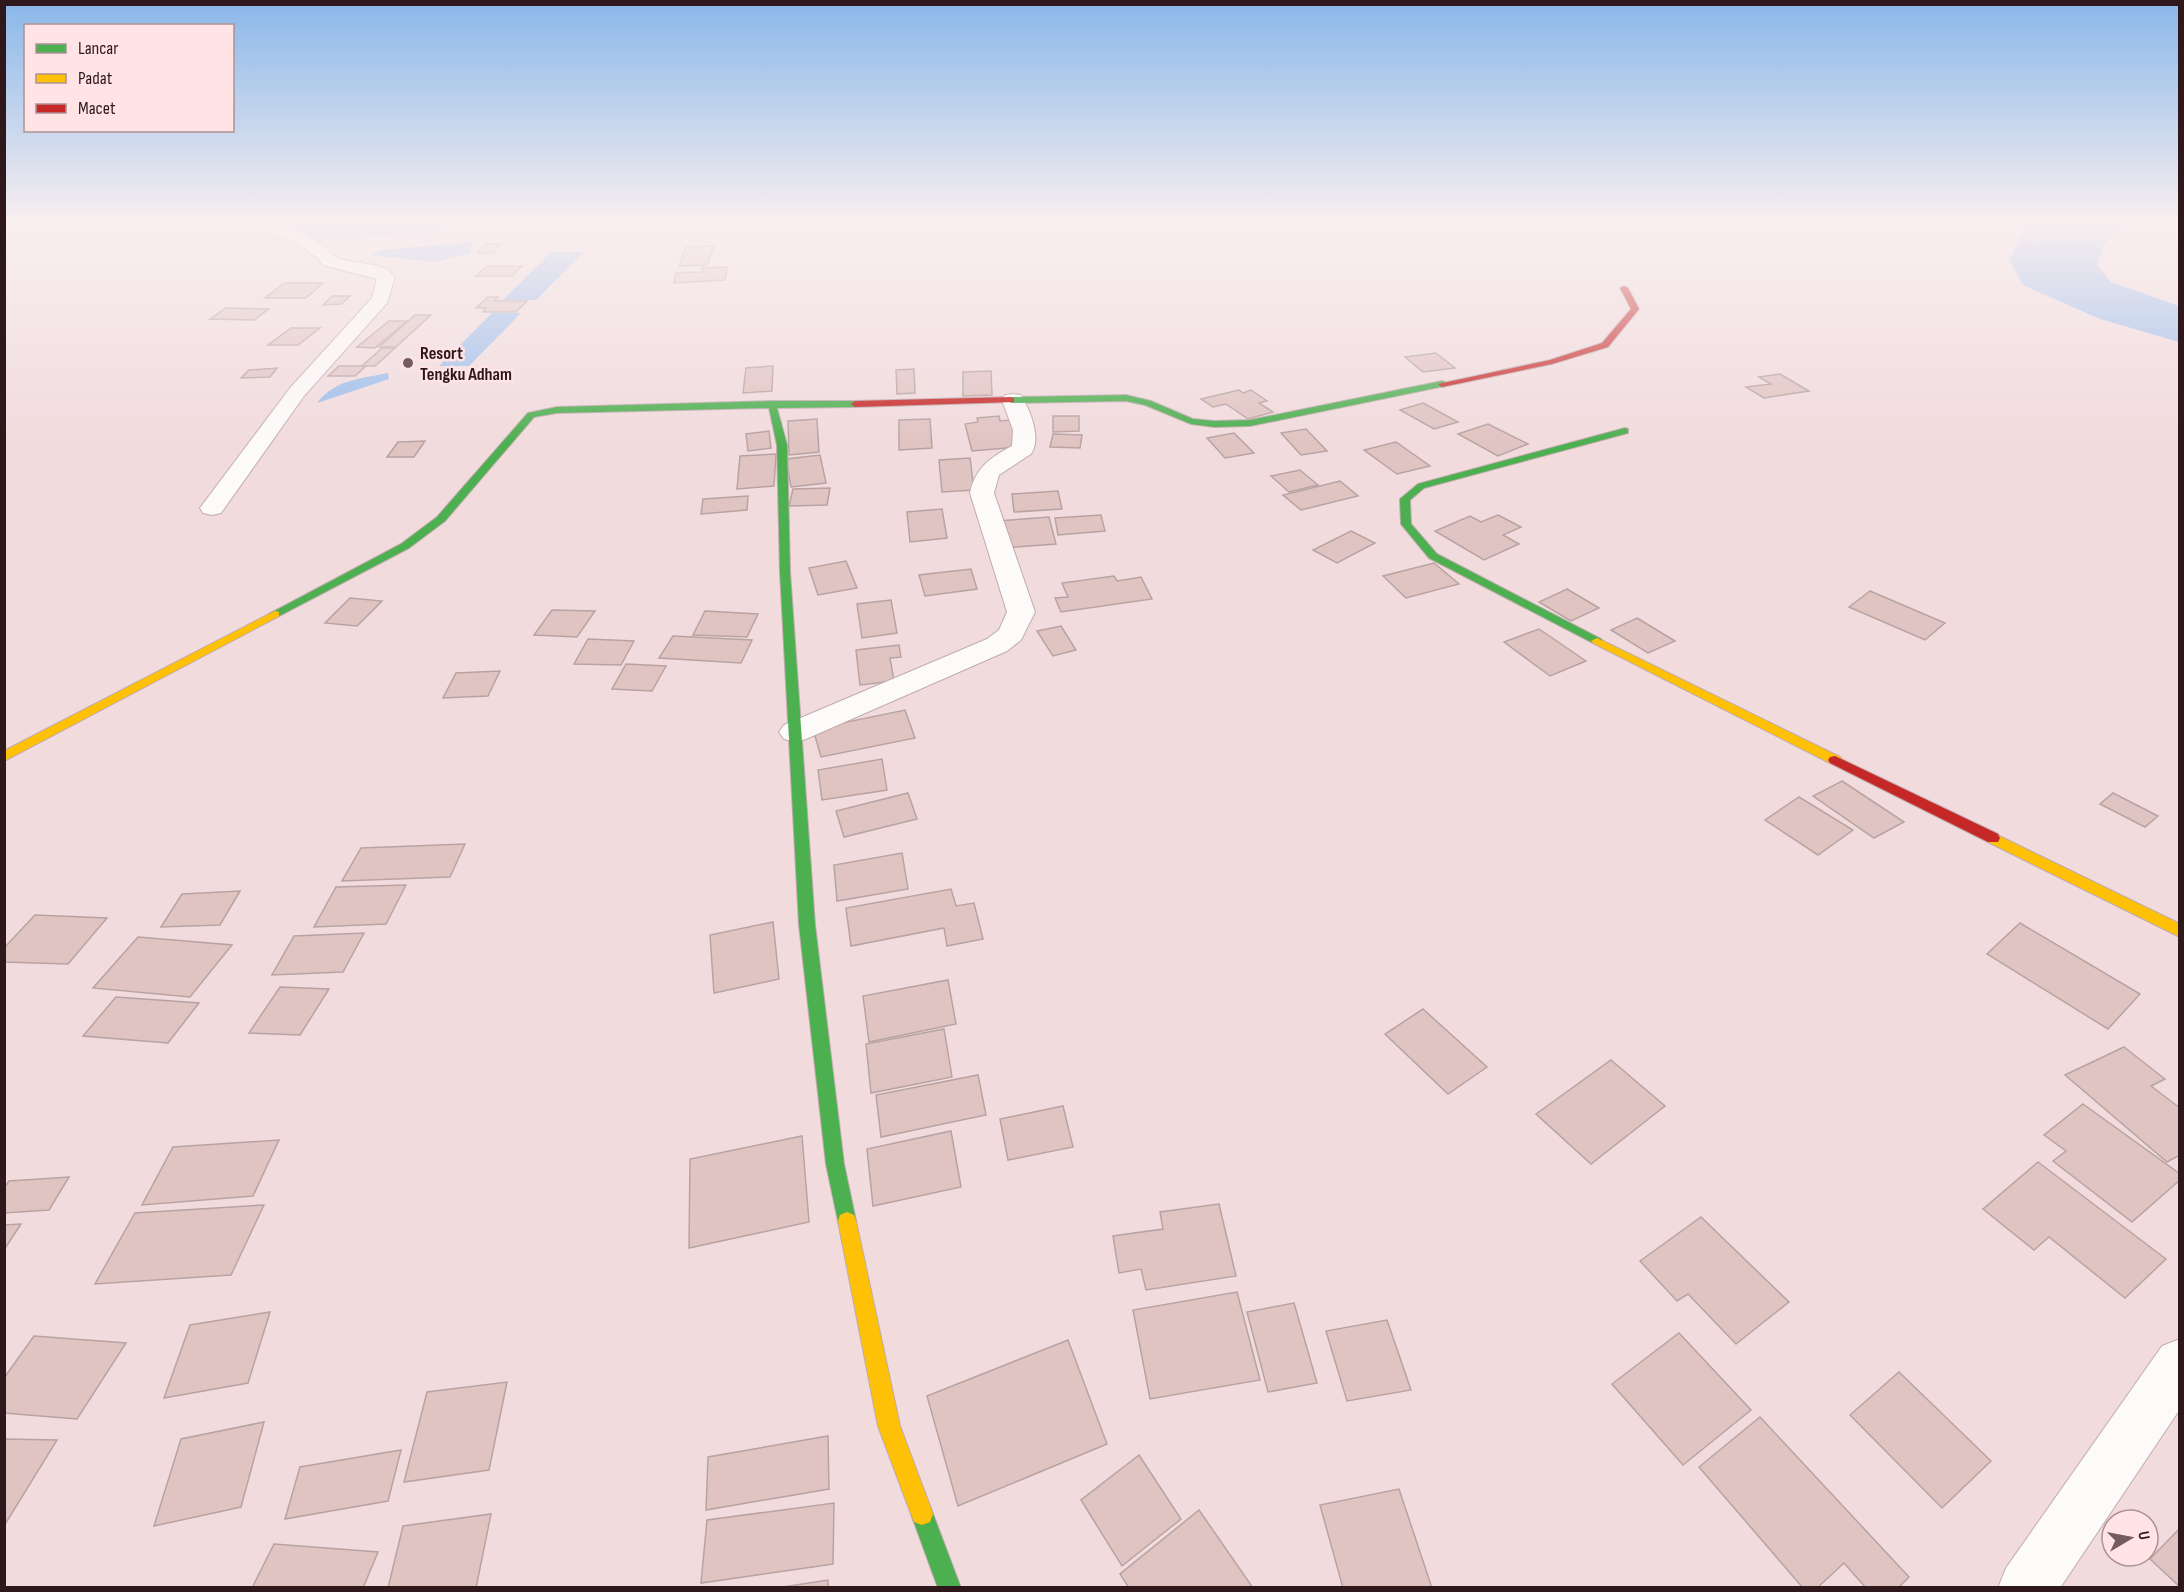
<svg xmlns="http://www.w3.org/2000/svg" width="2184" height="1592" viewBox="0 0 2184 1592" font-family="'Sofia Sans Condensed',sans-serif">
  <style>
    .water { fill: #9abcea }
    .building { fill: #e0c4c2; stroke: #b8a3a2; stroke-width: 1.5 }
    .lines { fill: none; stroke-linecap: round; stroke-linejoin: round }
    .street-casing { stroke: #c0abad; stroke-width: 2 }
    .fast-casing { stroke: #c0abad; stroke-width: 2 }
    .slow-casing { stroke: #c0abad; stroke-width: 2 }
    .jam-casing { stroke: #c0abad; stroke-width: 2 }
    .street { fill: #fdfafa; fill-rule: evenodd }
    .fast { fill: #4caf50; fill-rule: evenodd }
    .slow { fill: #ffc107; fill-rule: evenodd }
    .jam { fill: #c62828; fill-rule: evenodd }
    .poi-dot { fill: #735c5f; stroke: #ffe3e5; stroke-width: 2 }
    .labels { text-anchor: middle; stroke-width: 5; stroke-linejoin: round; paint-order: stroke }
    .far-poi-label { font-size: 18px; font-weight: bold; fill: #2f181b; stroke: #ffe3e5; text-anchor: start }
  </style>
  <rect width="100%" height="100%" fill="#f1dbdd"/>
  <!-- water -->
  <g class="water">
    <path d="M377 221 376 225 404 221H446L444 232 322 240 274 222Z"/>
    <path d="M2032 221H2136C2112 231 2104 240 2097 265L2111 282 2179 306V342L2100 319 2023 285 2009 260 2027 225Z"/>
    <path d="M473 242 470 253 435 262 372 255 381 250Z"/>
    <path d="M551 252H584L536 300H503Z"/>
    <path d="M492 313H521L469 366H439Z"/>
    <path d="M388 373 389 379 317 403C336 379 360 379 388 373Z"/>
  </g>
  <!-- building -->
  <g class="building">
    <path d="M486 244H501L493 253H478Z"/>
    <path d="M714 246 707 265 679 266 686 247Z"/>
    <path d="M487 266H522L512 276H476Z"/>
    <path d="M727 267 725 280 674 283 676 273 702 272V268Z"/>
    <path d="M284 283H323L306 298H265Z"/>
    <path d="M332 296H350L341 304 323 305Z"/>
    <path d="M488 297H498L494 301H527L516 312H483L486 308H476Z"/>
    <path d="M226 308 269 309 254 320 210 319Z"/>
    <path d="M415 315H431L396 347H379Z"/>
    <path d="M389 321H407L375 348 357 347Z"/>
    <path d="M291 328H320L298 345H268Z"/>
    <path d="M382 348H395L375 366H362Z"/>
    <path d="M1436 353 1455 368 1423 372 1405 357Z"/>
    <path d="M339 366H366L355 376H328Z"/>
    <path d="M773 366 772 391 743 393 746 368Z"/>
    <path d="M277 368 270 377 241 378 249 370Z"/>
    <path d="M914 369 915 393 897 394 896 370Z"/>
    <path d="M991 371 992 395 963 396V372Z"/>
    <path d="M1780 374 1809 391 1764 398 1746 387 1771 384 1759 377Z"/>
    <path d="M1239 390 1243 393 1251 390 1267 401 1259 403 1273 412 1248 419 1226 404 1213 407 1201 399Z"/>
    <path d="M1423 403 1458 422 1434 429 1400 410Z"/>
    <path d="M999 416 1000 421 1010 420 1018 447 972 451 965 424 978 422 977 418Z"/>
    <path d="M1053 416H1079V431L1053 432Z"/>
    <path d="M817 419 819 452 789 455 788 421Z"/>
    <path d="M930 419 932 448 899 450V420Z"/>
    <path d="M1488 424 1528 444 1498 456 1458 434Z"/>
    <path d="M1306 429 1327 451 1301 455 1281 433Z"/>
    <path d="M769 431 771 448 748 451 746 434Z"/>
    <path d="M1234 433 1254 453 1225 458 1207 438Z"/>
    <path d="M1053 434 1082 435 1080 448 1050 447Z"/>
    <path d="M425 441 414 457H387L398 442Z"/>
    <path d="M1396 442 1430 466 1397 474 1364 450Z"/>
    <path d="M776 454 774 486 737 489 740 456Z"/>
    <path d="M820 455 826 483 791 487 786 459Z"/>
    <path d="M970 458 974 490 942 492 939 460Z"/>
    <path d="M1300 470 1318 485 1289 492 1271 476Z"/>
    <path d="M1340 481 1358 496 1301 510 1283 495Z"/>
    <path d="M830 488 827 505 789 506 793 489Z"/>
    <path d="M1058 491 1062 509 1014 512 1012 494Z"/>
    <path d="M748 496 747 510 701 514 703 499Z"/>
    <path d="M942 509 947 538 910 542 907 512Z"/>
    <path d="M1101 515 1105 531 1058 535 1055 518Z"/>
    <path d="M1498 515 1521 527 1503 535 1519 544 1484 560 1435 531 1470 516 1481 522Z"/>
    <path d="M1049 517 1056 544 1002 548 997 521Z"/>
    <path d="M1351 531 1375 543 1337 563 1313 550Z"/>
    <path d="M846 561 857 588 818 595 809 568Z"/>
    <path d="M1434 563 1459 584 1406 598 1383 576Z"/>
    <path d="M971 569 977 589 925 596 919 575Z"/>
    <path d="M1114 576 1117 581 1141 577 1152 599 1061 612 1055 598 1068 597 1062 583Z"/>
    <path d="M1567 589 1599 608 1571 621 1539 602Z"/>
    <path d="M1870 591 1945 623 1925 640 1849 607Z"/>
    <path d="M350 598 382 601 357 626 325 623Z"/>
    <path d="M891 600 897 633 862 638 857 604Z"/>
    <path d="M552 610 595 611 577 637 534 635Z"/>
    <path d="M705 611 758 614 747 637 693 635Z"/>
    <path d="M1637 618 1675 641 1648 653 1611 630Z"/>
    <path d="M1061 626 1076 650 1053 656 1037 631Z"/>
    <path d="M1539 629 1586 661 1550 676 1504 642Z"/>
    <path d="M673 636 752 640 741 663 659 658Z"/>
    <path d="M588 639 634 641 621 665 574 664Z"/>
    <path d="M899 645 901 657 890 658 894 681 860 685 856 650Z"/>
    <path d="M626 664 666 666 652 691 612 689Z"/>
    <path d="M500 671 488 696 443 698 456 673Z"/>
    <path d="M905 710 915 738 821 757 813 729Z"/>
    <path d="M882 759 887 790 822 800 818 770Z"/>
    <path d="M1842 781 1904 822 1874 838 1813 796Z"/>
    <path d="M908 793 917 819 844 837 836 811Z"/>
    <path d="M2113 793 2158 816 2145 827 2100 804Z"/>
    <path d="M1799 797 1853 830 1818 855 1765 820Z"/>
    <path d="M465 844 450 877 342 881 361 848Z"/>
    <path d="M902 853 908 889 837 901 834 865Z"/>
    <path d="M406 885 386 924 314 927 336 887Z"/>
    <path d="M951 889 956 906 974 903 983 939 947 946 944 928 851 946 846 908Z"/>
    <path d="M240 891 220 925 161 927 182 894Z"/>
    <path d="M35 915 107 918 68 964 4 962V948Z"/>
    <path d="M773 922 779 979 714 993 710 935Z"/>
    <path d="M2020 923 2140 994 2108 1029 1987 954Z"/>
    <path d="M364 933 343 972 272 975 294 936Z"/>
    <path d="M138 937 232 945 190 997 93 988Z"/>
    <path d="M948 980 956 1024 869 1042 863 996Z"/>
    <path d="M280 987 329 989 300 1035 249 1033Z"/>
    <path d="M116 997 199 1003 168 1043 83 1036Z"/>
    <path d="M1423 1009 1487 1067 1448 1094 1385 1034Z"/>
    <path d="M944 1029 952 1077 871 1093 866 1044Z"/>
    <path d="M2124 1047 2165 1079 2151 1086 2180 1108V1155L2167 1162 2065 1075Z"/>
    <path d="M1611 1060 1665 1106 1591 1164 1536 1114Z"/>
    <path d="M978 1075 986 1115 881 1137 876 1095Z"/>
    <path d="M2083 1104 2180 1174V1180L2132 1222 2053 1161 2066 1151 2044 1135Z"/>
    <path d="M1063 1106 1073 1147 1008 1160 1000 1119Z"/>
    <path d="M951 1131 961 1187 873 1206 867 1149Z"/>
    <path d="M802 1136 809 1222 689 1248 690 1159Z"/>
    <path d="M279 1140 253 1196 142 1205 173 1147Z"/>
    <path d="M2038 1162 2166 1259 2125 1298 2049 1237 2034 1250 1983 1209Z"/>
    <path d="M69 1177 49 1210 4 1213V1188L9 1181Z"/>
    <path d="M1219 1204 1236 1276 1146 1290 1141 1269 1119 1273 1113 1236 1163 1229 1160 1212Z"/>
    <path d="M264 1205 231 1275 95 1284 135 1213Z"/>
    <path d="M1701 1217 1789 1302 1736 1344 1688 1294 1677 1301 1640 1261Z"/>
    <path d="M21 1224 4 1250V1225Z"/>
    <path d="M1237 1292 1260 1380 1150 1399 1133 1310Z"/>
    <path d="M1294 1303 1317 1383 1268 1392 1247 1312Z"/>
    <path d="M270 1312 248 1383 164 1398 190 1325Z"/>
    <path d="M1387 1320 1411 1390 1347 1401 1326 1331Z"/>
    <path d="M1679 1333 1751 1410 1683 1465 1612 1384Z"/>
    <path d="M34 1336 126 1343 77 1419 4 1413V1378Z"/>
    <path d="M1068 1340 1107 1444 958 1506 927 1396Z"/>
    <path d="M1899 1372 1991 1461 1942 1508 1850 1415Z"/>
    <path d="M507 1382 489 1470 404 1482 427 1392Z"/>
    <path d="M1760 1417 1909 1577 1898 1588H1866L1844 1563 1817 1588H1803L1699 1467Z"/>
    <path d="M264 1422 241 1507 154 1526 181 1439Z"/>
    <path d="M828 1436 829 1489 706 1510 708 1457Z"/>
    <path d="M4 1439 57 1440 4 1526Z"/>
    <path d="M401 1450 388 1501 285 1519 300 1467Z"/>
    <path d="M1139 1455 1181 1519 1122 1566 1081 1500Z"/>
    <path d="M1399 1489 1432 1588H1343L1320 1505Z"/>
    <path d="M834 1503 833 1564 701 1583 707 1520Z"/>
    <path d="M1199 1510 1253 1588H1129L1120 1574Z"/>
    <path d="M491 1514 476 1588H388L403 1526Z"/>
    <path d="M2180 1528V1587L2150 1559Z"/>
    <path d="M274 1544 378 1552 363 1588H252Z"/>
    <path d="M828 1580V1588H776Z"/>
  </g>
  <g class="lines">
    <defs>
      <g id="street">
        <path d="M246 221C273 221 298 229 321 244 327 248 332 256 338 258 355 265 384 261 395 277L387 303 304 396 221 513 212 515 203 513 200 508 290 388 372 298 377 279 323 265C306 242 273 235 248 224Z"/>
        <path d="M1013 394 1021 395C1030 410 1042 438 1031 454L999 475 994 493 1035 612 1021 640 1007 651 806 739 795 742 784 739 779 732 784 725 987 639 999 630 1007 612 970 493C975 468 991 457 1012 446L1013 430 1002 400 1005 395Z"/>
        <path d="M2180 1339V1409L2060 1588H1998L2006 1568 2162 1346Z"/>
      </g>
      <g id="fast">
        <path d="M1442 381 1445 382V386L1250 426 1214 427 1191 424 1145 405 1126 401 1011 403 1007 400 1011 397 1126 395 1151 401 1193 419 1214 421 1250 420Z"/>
        <path d="M772 401H855L859 404 855 407 777 408 787 445 790 572 815 925 844 1164 856 1221 854 1227 847 1230 840 1227 838 1221 826 1164 799 925 780 572 777 445 769 408 557 413 534 417 445 521 409 548 279 616H271L269 614 401 544 437 517 528 413 557 407Z"/>
        <path d="M1625 428 1628 429V433L1424 488 1410 500 1411 524 1437 554 1601 639 1603 641 1601 643H1593L1429 558 1401 524 1400 499 1418 484Z"/>
        <path d="M922 1503 930 1506 961 1588H938L911 1514 914 1506Z"/>
      </g>
      <g id="slow">
        <path d="M275 611 279 612V616L4 761V751Z"/>
        <path d="M1597 638 1840 757 1842 760 1840 763H1830L1593 643 1591 641Z"/>
        <path d="M1993 833 2180 924V937L1988 842 1986 838 1988 834Z"/>
        <path d="M847 1212 854 1215 856 1221 900 1426 933 1514 930 1522 922 1525 914 1522 878 1426 838 1221 840 1215Z"/>
      </g>
      <g id="jam">
        <path d="M1624 286 1628 288 1639 309 1608 347 1552 364 1442 387 1438 384 1550 360 1602 343 1631 309 1620 288Z"/>
        <path d="M1011 397 1014 398V402L855 407 851 404 855 401Z"/>
        <path d="M1835 756 1998 834 2000 838 1998 842H1988L1830 763 1828 760 1830 757Z"/>
      </g>
    </defs>
    <!-- street casing -->
    <use href="#street" class="street-casing"/>
    <!-- fast casing -->
    <use href="#fast" class="fast-casing"/>
    <!-- slow casing -->
    <use href="#slow" class="slow-casing"/>
    <!-- jam casing -->
    <use href="#jam" class="jam-casing"/>
    <!-- street -->
    <use href="#street" class="street"/>
    <!-- fast -->
    <use href="#fast" class="fast"/>
    <!-- slow -->
    <use href="#slow" class="slow"/>
    <!-- jam -->
    <use href="#jam" class="jam"/>
  </g>
  <!-- sky -->
  <linearGradient id="sky" x2="0" y2="1"><stop stop-color="#89b7e9"/><stop offset="0.5" stop-color="#f9eff0"/><stop offset="1" stop-color="#f9eff0" stop-opacity="0"/></linearGradient>
  <rect width="2184" height="444" fill="url(#sky)"/>
  <!-- markers -->
  <circle class="poi-dot" cx="408" cy="363" r="6"/>
  <g class="labels">
    <!-- far-poi labels -->
    <g class="far-poi-label">
      <text x="420" y="359">Resort<tspan x="420" dy="21">Tengku Adham</tspan></text>
    </g>
  </g>
  <!-- border -->
  <rect width="2184" height="1592" fill="none" stroke="#2f181b" stroke-width="12"/>
  <!-- legend -->
  <rect x="24" y="24" width="210" height="108" fill="#ffe3e5" stroke="#ac9294" stroke-width="1.5"/>
  <rect x="36" y="44" width="30" height="9" fill="#4caf50" stroke="#ac9294" stroke-width="1.5"/>
  <text x="78" y="54" font-size="18" fill="#2f181b">Lancar</text>
  <rect x="36" y="74" width="30" height="9" fill="#ffc107" stroke="#ac9294" stroke-width="1.5"/>
  <text x="78" y="84" font-size="18" fill="#2f181b">Padat</text>
  <rect x="36" y="104" width="30" height="9" fill="#c62828" stroke="#ac9294" stroke-width="1.5"/>
  <text x="78" y="114" font-size="18" fill="#2f181b">Macet</text>
  <!-- north arrow -->
  <g transform="translate(2130 1538) rotate(80)"><circle r="28" fill="#ffe3e5" stroke="#ac9294" stroke-width="1.5"/>
  <path d="M0-4.5L10 22L0 15L-10 22Z" fill="#735c5f"/>
  <text y="-9" font-size="16" font-weight="bold" text-anchor="middle" fill="#2f181b">U</text>
  </g>
</svg>
